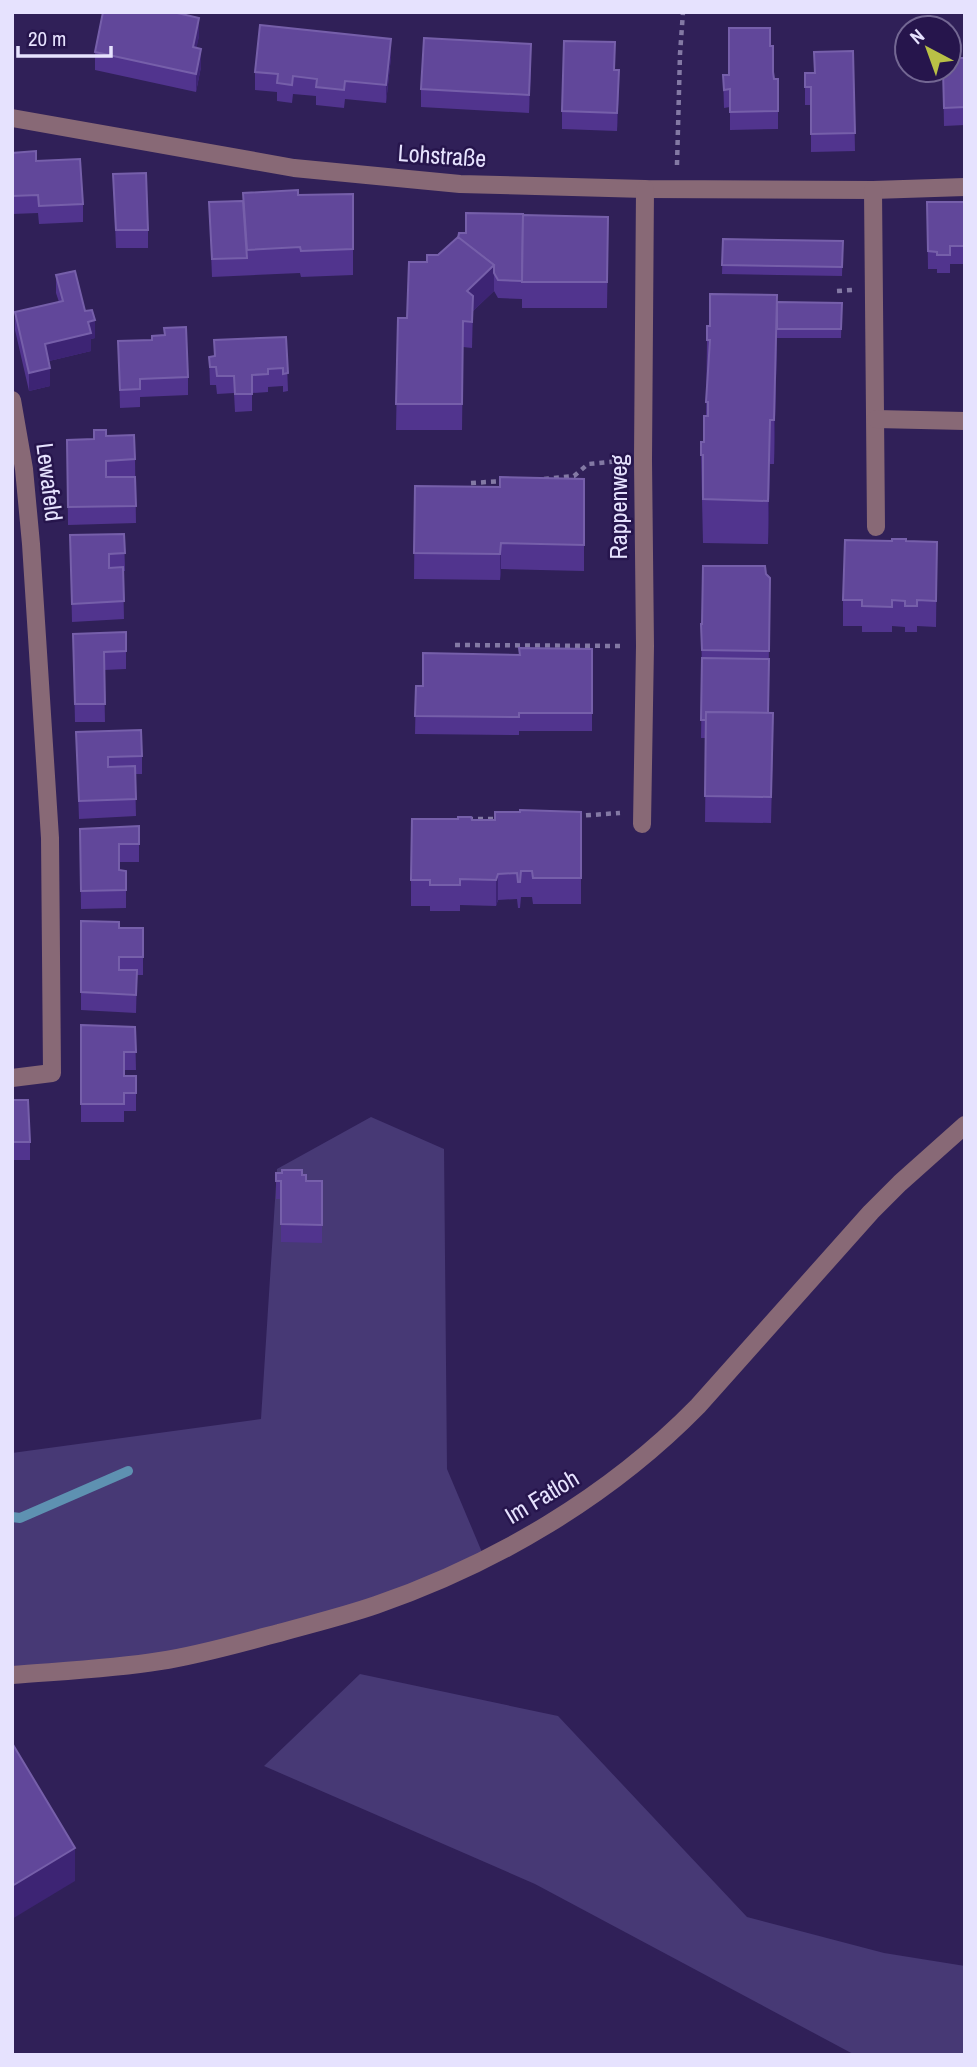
<svg xmlns="http://www.w3.org/2000/svg" width="977" height="2067" viewBox="0 0 977 2067" font-family="'Archivo Narrow',sans-serif">
  <style>
    .green { fill: #473975 }
    .lines { fill: none; stroke-linecap: round; stroke-linejoin: round }
    .stream { stroke: #5e91b1; stroke-width: 10 }
    .path { stroke: #8379a4; stroke-width: 4.5; stroke-dasharray: 5 5; stroke-linecap: butt }
    .minor { stroke: #886976; stroke-width: 18 }
    .wall { fill: #51348e }
    .shaded-wall { fill: #3d2474 }
    .building { fill: #61479a; stroke: #765faa; stroke-width: 2 }
    .labels { text-anchor: middle; stroke-width: 5; stroke-linejoin: round; paint-order: stroke }
    .street-label { font-size: 24px; fill: #e6e2fe; stroke: #26154c }
  </style>
  <rect width="100%" height="100%" fill="#302058"/>
  <!-- green -->
  <g class="green">
    <path d="M371 1117 444 1149 447 1469 484 1557 478 1563 242 1641 12 1674V1453L261 1419 277 1169Z"/>
    <path d="M360 1674 558 1716 747 1917 884 1953 965 1966V2055H855L535 1884 264 1766Z"/>
  </g>
  <g class="lines">
    <!-- stream -->
    <path class="stream" d="M12 1517 20 1518 128 1471"/>
    <!-- path -->
    <g class="path">
      <path d="M677 165 680 54 683 12"/>
      <path d="M837 291 852 290"/>
      <path d="M544 479 574 476 588 464 621 461"/>
      <path d="M471 483 504 481"/>
      <path d="M455 645 623 646"/>
      <path d="M576 816 620 813"/>
      <path d="M468 819H501"/>
    </g>
    <!-- minor -->
    <g class="minor">
      <path d="M12 118 294 168 460 184 645 189 873 190 965 187"/>
      <path d="M873 190 876 527"/>
      <path d="M12 400 24 469 31 544 50 838 52 1073 12 1078"/>
      <path d="M876 419 965 421"/>
      <path d="M642 824 645 646 643 460 645 189"/>
      <path d="M12 1675C61 1671 111 1669 160 1661 200 1655 240 1643 279 1633 311 1624 344 1616 376 1605 495 1564 610 1496 698 1406L871 1212 900 1183 965 1125"/>
    </g>
  </g>
  <!-- wall -->
  <g class="wall">
    <path d="M199 36 196 48 201 67 196 92 95 70V52Z"/>
    <path d="M770 46 774 79H778V129L730 130V107L724 108 723 75H729Z"/>
    <path d="M853 51 855 151 811 152V105H805V73H815Z"/>
    <path d="M391 57 386 103 345 99 344 108 316 105V96L293 94 292 103 277 101V92L255 90V72Z"/>
    <path d="M965 58V125L944 126 943 70Z"/>
    <path d="M531 62 529 113 421 107V89Z"/>
    <path d="M615 70 619 87 617 131 562 129V111Z"/>
    <path d="M12 153 36 161 83 204V222L39 224 38 213 12 214Z"/>
    <path d="M113 174 148 230V248H116Z"/>
    <path d="M353 194V275L301 277 300 273 212 277 209 202Z"/>
    <path d="M927 202H965V264H950V273H937V269H928Z"/>
    <path d="M523 215 608 243 607 308H522V299L498 298 494 291 473 311 472 348 463 347 462 430H396L398 318H407L427 262 466 233Z"/>
    <path d="M723 239 843 241 842 276 722 274Z"/>
    <path d="M56 275 85 311 95 338 91 339V351L49 361 50 386 29 391 15 330V312L59 302 56 293Z"/>
    <path d="M777 302 842 303 841 338H777L774 464H770L768 544 703 543 701 455 704 442 706 416 707 340 710 326Z"/>
    <path d="M286 337 288 391 283 392V386L268 387V392L252 393V411L235 412 234 393 217 394 216 385H210L209 357H214V340Z"/>
    <path d="M118 341 188 377V395L140 397V407L120 408Z"/>
    <path d="M106 436 135 459 136 523 68 525 67 440 94 439Z"/>
    <path d="M584 479V571L501 569 500 580 414 579 415 486 500 487Z"/>
    <path d="M124 534 125 571H123L124 619 72 622 70 535Z"/>
    <path d="M906 541 937 542 936 627 917 626V632H905V627L892 626V632H862V626H843V600Z"/>
    <path d="M766 574 770 578 768 713 773 739 771 823 705 822 706 738H701L702 674 701 624H702Z"/>
    <path d="M126 632V669L104 670 105 722H75L73 634Z"/>
    <path d="M592 649V731H519V735L415 734 416 686H423L519 655Z"/>
    <path d="M76 732 142 756V774H135L136 816 79 819Z"/>
    <path d="M581 812V904H533L532 897H521L520 908H518L517 899 498 900 496 906 460 905V911H430V906H411V880L472 820H495Z"/>
    <path d="M139 826V862H119V870L126 871V908L81 909 80 829Z"/>
    <path d="M81 921 119 928H143V975H137L136 1013 81 1010Z"/>
    <path d="M81 1025 135 1027 136 1070H124V1076H136V1111H124V1122H81Z"/>
    <path d="M12 1100 30 1142V1160H12Z"/>
    <path d="M302 1175 306 1181H322V1243L281 1242V1199H276V1181Z"/>
  </g>
  <!-- shaded-wall -->
  <g class="shaded-wall">
    <path d="M199 18V36L193 65V47Z"/>
    <path d="M391 39V57L386 103V85Z"/>
    <path d="M531 44V62L529 113V95Z"/>
    <path d="M201 49V67L196 92V74Z"/>
    <path d="M619 70V87L617 131V113Z"/>
    <path d="M494 265V291L473 311 472 348 473 312 467 291Z"/>
    <path d="M777 295V339L774 464V420Z"/>
    <path d="M95 320V338L91 339V351L45 362V344L88 322Z"/>
    <path d="M50 368V386L29 391V373Z"/>
    <path d="M770 420V464L768 544V501Z"/>
    <path d="M501 543V569L500 580V554Z"/>
    <path d="M498 874V900L496 906V880Z"/>
    <path d="M75 1848V1881L12 1919V1886Z"/>
  </g>
  <!-- building -->
  <g class="building">
    <path d="M103 12H173L199 18 193 47 201 49 196 74 95 52Z"/>
    <path d="M260 25 391 39 386 85 345 81 344 90 316 87 317 79 293 76 292 85 277 83 278 74 255 72Z"/>
    <path d="M729 28H770V46H773V72L774 79H778V111L730 112V89L724 90 723 75H729Z"/>
    <path d="M424 38 531 44 529 95 421 89Z"/>
    <path d="M564 41 615 42 614 70H619L617 113 562 111Z"/>
    <path d="M853 51 855 133 811 134V87H805V73H815L814 52Z"/>
    <path d="M949 58H965V107L944 108 943 70H949Z"/>
    <path d="M36 151V161L80 159 83 204 39 206 38 195 12 196V153Z"/>
    <path d="M146 173 148 230H116L113 174Z"/>
    <path d="M298 190V195L353 194V249L301 251 300 247 247 250 243 193Z"/>
    <path d="M243 201 247 258 212 259 209 202Z"/>
    <path d="M927 202H965V246H950V255H937V252L928 251Z"/>
    <path d="M466 213 523 214 522 281 498 280 494 273V265L458 238 459 233H466Z"/>
    <path d="M523 215 608 217 607 282H522Z"/>
    <path d="M458 237 494 265 467 291 473 296 472 322 463 321 462 404H396L398 318H407L409 262H427V255H438Z"/>
    <path d="M723 239 843 241 842 267 722 265Z"/>
    <path d="M75 271 85 311 92 310 95 320 88 322 91 333 45 344 50 368 29 373 15 312 63 301 56 275Z"/>
    <path d="M710 294 777 295 774 420H770L768 501 703 499V455H701V442H704V416H708V402H706L710 340H707V326H710Z"/>
    <path d="M777 302 842 303 841 329H777Z"/>
    <path d="M186 327 188 377 140 379V389L120 390 118 341 152 340V336L165 335 164 328Z"/>
    <path d="M286 337 288 373 283 374V368L268 369V374L252 375V394H235L234 376H217L216 367H210L209 357 215 356 214 340Z"/>
    <path d="M94 430H106V436L134 435 135 459 106 461V477H135L136 506 68 507 67 440 94 439Z"/>
    <path d="M500 477 584 479V545L501 543 500 554 414 553 415 486 500 487Z"/>
    <path d="M124 534 125 553 109 554V568L123 567 124 601 72 604 70 535Z"/>
    <path d="M892 539H906V541L937 542 936 601 917 600V606H905V601L892 600V607L862 606V600H843L845 540 892 541Z"/>
    <path d="M703 566H765L766 574 770 578 769 651 702 650 701 624H702Z"/>
    <path d="M126 632V651L104 652 105 704H75L73 634Z"/>
    <path d="M519 648 592 649V713H519V717L415 716 416 686H423V653L520 655Z"/>
    <path d="M702 658 769 659 768 713 706 712V720H701Z"/>
    <path d="M706 712 773 713 771 797 705 796Z"/>
    <path d="M141 730 142 756 108 757V767L135 766 136 799 79 801 76 732Z"/>
    <path d="M520 810 581 812V878H533L532 871H521L520 882H518L517 873 498 874 496 880 460 879V885H430V880H411L412 819H458V817H471L472 820H495V812H520Z"/>
    <path d="M139 826V844H119V870L126 871V890L81 891 80 829Z"/>
    <path d="M81 921 119 922V928H143V957H119V970H137L136 995 81 992Z"/>
    <path d="M81 1025 135 1027 136 1052H124V1076H136V1093H124V1104H81Z"/>
    <path d="M12 1100H28L30 1142H12Z"/>
    <path d="M282 1170H302V1175H306V1181H322V1225L281 1224V1181H276V1173H282Z"/>
    <path d="M12 1743 75 1848 12 1886Z"/>
  </g>
  <g class="labels">
    <!-- street labels -->
    <g class="street-label">
      <text transform="translate(442 156) rotate(4)" y="8">Lohstraße</text>
      <text transform="translate(49 482) rotate(83)" y="8">Lewafeld</text>
      <text transform="translate(619 507) rotate(-90)" y="8">Rappenweg</text>
      <text transform="translate(542 1497) rotate(-31)" y="8">Im Fatloh</text>
    </g>
  </g>
  <!-- border -->
  <rect width="977" height="2067" fill="none" stroke="#e6e2fe" stroke-width="28"/>
  <!-- north arrow -->
  <g transform="translate(928 49) rotate(319)"><circle r="33" fill="#26154c" stroke="#736793" stroke-width="2"/>
  <path d="M0-5L12 26L0 18L-12 26Z" fill="#b9c046"/>
  <text y="-10" font-size="19" font-weight="bold" text-anchor="middle" fill="#e6e2fe">N</text>
  </g>
  <!-- scale -->
  <path d="M18 46v10h93v-10" fill="none" stroke="#e6e2fe" stroke-width="3.5"/>
  <text x="28" y="46" font-size="21" fill="#e6e2fe" stroke="#26154c" stroke-width="5" paint-order="stroke">20 m</text>
</svg>
